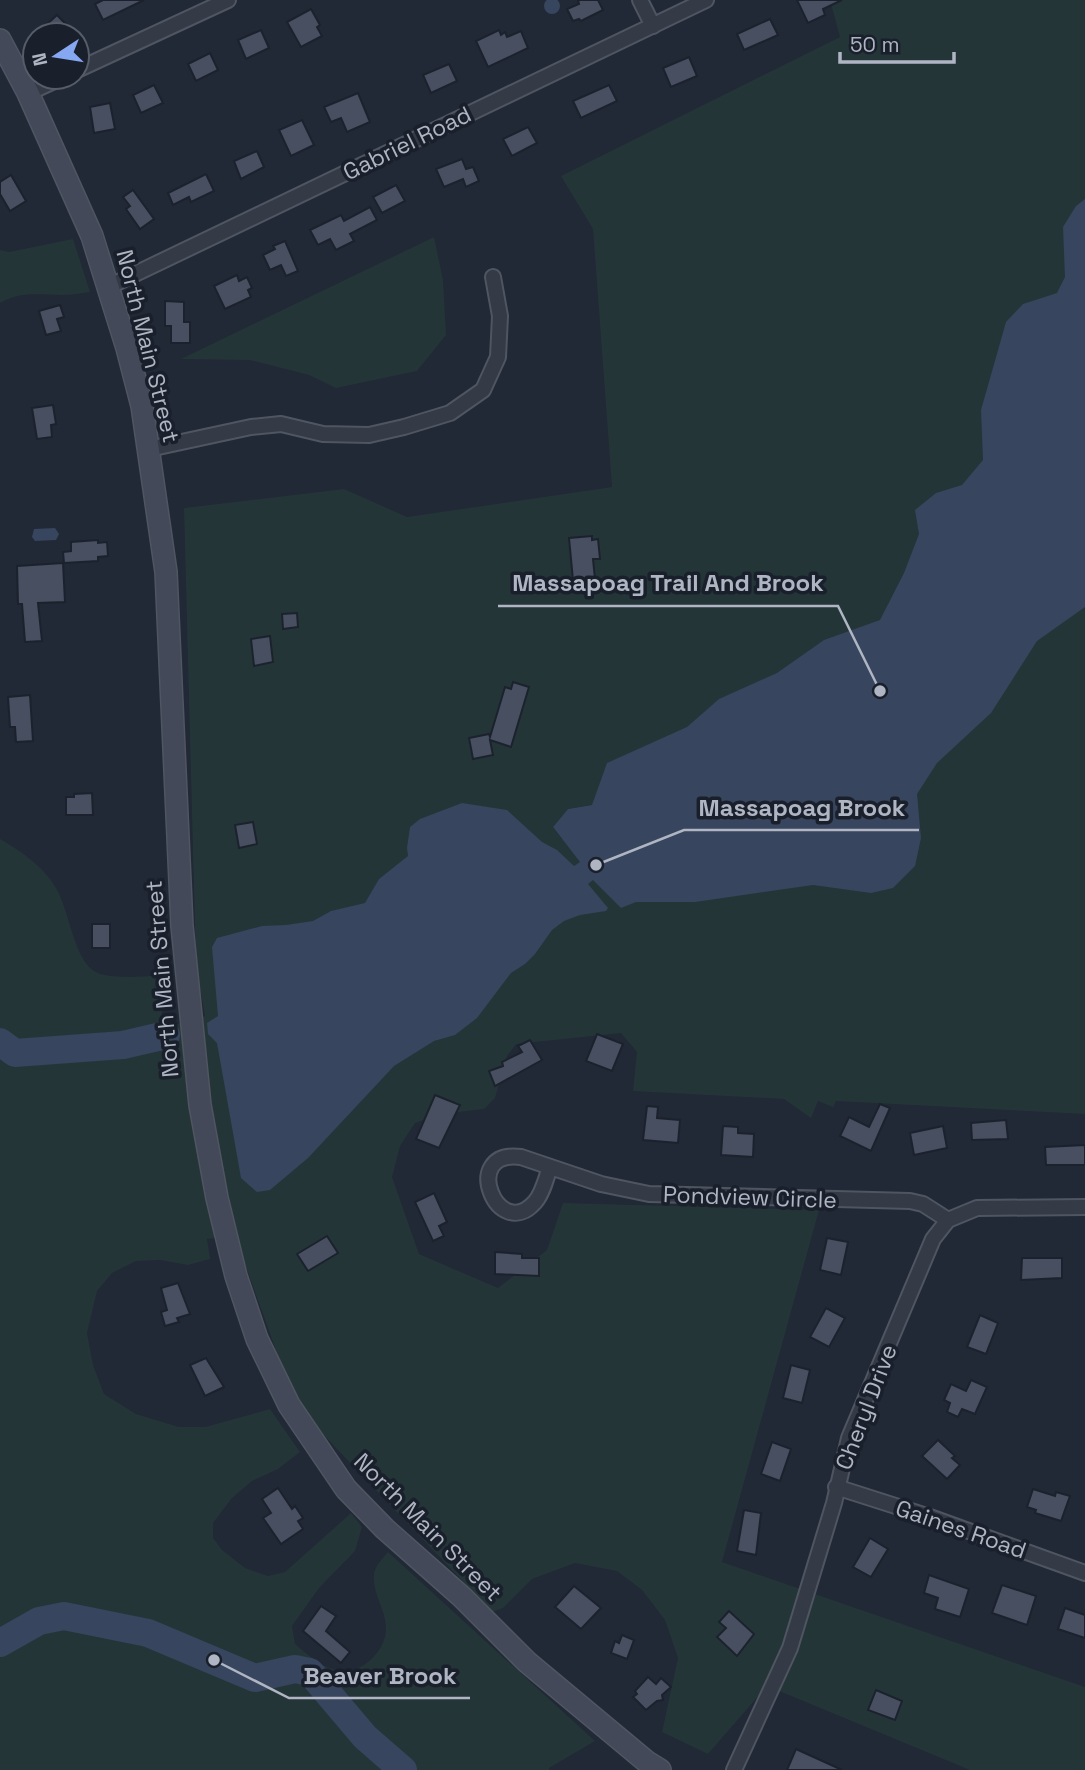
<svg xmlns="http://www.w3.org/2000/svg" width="1085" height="1770" viewBox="0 0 1085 1770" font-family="'Space Grotesk',sans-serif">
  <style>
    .green { fill: #243538; fill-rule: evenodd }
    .water { fill: #37455e }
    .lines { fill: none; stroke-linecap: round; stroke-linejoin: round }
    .river { stroke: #37455e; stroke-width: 28 }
    .building { fill: #474f60; stroke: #1c222d; stroke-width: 2 }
    .street-casing { stroke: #4f5561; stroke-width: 18 }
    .secondary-casing { stroke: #4f5561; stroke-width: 24 }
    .street { stroke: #343a46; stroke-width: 14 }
    .secondary { stroke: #434959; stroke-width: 21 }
    .labels { text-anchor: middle; stroke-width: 7; stroke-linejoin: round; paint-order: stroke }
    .street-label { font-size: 23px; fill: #afb5c3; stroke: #1a202b }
    .leader { fill: none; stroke: #afb5c3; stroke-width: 2.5 }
    .callout-dot { fill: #afb5c3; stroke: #1a202b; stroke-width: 2.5 }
    .callout-label { font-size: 24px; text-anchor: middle; font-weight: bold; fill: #afb5c3; stroke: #1a202b; stroke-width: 7; stroke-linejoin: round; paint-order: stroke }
  </style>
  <rect width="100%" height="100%" fill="#212836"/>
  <!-- green -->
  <g class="green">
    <path d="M830 0H1085V1114L836 1101 833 1107 818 1101 811 1118 784 1099 633 1091 637 1052 621 1033 516 1044 507 1056 495 1098 484 1109 441 1114 415 1123 400 1146 392 1177 419 1254 498 1288 547 1250 563 1203 819 1210 722 1562 1085 1687V1770H970L767 1686 708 1754 662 1732 678 1658 665 1620 642 1590 617 1571 575 1563 532 1579 503 1608 492 1612 296 1406 235 1236 207 1239 210 1259 188 1265 160 1260 136 1261 112 1273 97 1291 87 1333 93 1365 104 1394 136 1414 179 1427H205L270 1409 300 1452 278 1469 252 1481 232 1498 213 1523V1538L222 1550 245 1568 268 1576 285 1572 351 1513 362 1527 355 1551 319 1588 292 1626 295 1644C307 1654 320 1666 336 1670 360 1677 387 1651 386 1627 385 1608 372 1593 374 1574 375 1566 383 1558 388 1552L595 1741 549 1768V1770H0V839C21 851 44 867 56 888 70 911 74 964 98 973 112 979 141 976 157 976L164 1028 205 1016 196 965 184 508 344 489 407 517 612 487 593 229 561 176 840 37ZM591 805 563 839H562L553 827 568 809Z"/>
    <path d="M434 237 443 280 446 335 417 371 336 388 309 375 250 360 181 359Z"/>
    <path d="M73 239 90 292C81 293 71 295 62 295 39 295 21 291 0 303V250L9 252Z"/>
  </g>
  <!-- water -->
  <g class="water">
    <circle cx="552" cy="6" r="8"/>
    <path d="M1085 199V607L1037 641 991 713 937 763 917 794 921 838 915 866 893 888 871 893 813 885 695 902H636L621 908 593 880 588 884 608 908 606 911 580 915 564 921 552 930 535 954 525 964 511 973 477 1018 455 1035 434 1041 394 1066 308 1158 270 1190 257 1192 241 1178 217 1043 208 1034 207 1023 218 1016 212 947 217 938 262 926 286 925 313 921 331 911 365 903 379 879 408 856 407 848 410 827 420 819 462 803 507 810 542 842 557 850 574 866 580 862 553 827 568 809 592 805 607 763 687 727 719 699 777 673 824 640 880 620 904 573 919 534 915 510 936 493 962 485 983 460 981 410 1006 322 1023 304 1057 293 1065 277 1063 227 1076 206Z"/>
    <path d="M55 528 59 534 56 540 35 541 32 537 34 529Z"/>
  </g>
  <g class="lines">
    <!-- river -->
    <g class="river">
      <path d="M0 1042 15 1053 123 1045 166 1035"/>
      <path d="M0 1643 39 1621 64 1616 148 1633 255 1678 295 1669 310 1672 365 1737 403 1770"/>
    </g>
  </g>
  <!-- building -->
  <g class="building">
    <path d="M103 0H144L103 20 95 4Z"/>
    <path d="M578 0H598L603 10 581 21 579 19 573 21 567 9 579 4Z"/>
    <path d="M797 0H842L823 9 825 15 808 23Z"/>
    <path d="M311 9 320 25 317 27 322 36 301 47 287 22Z"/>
    <path d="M57 15 76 35H52L44 27Z"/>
    <path d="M770 19 778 35 744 50 737 34Z"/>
    <path d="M261 30 269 48 246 59 238 40Z"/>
    <path d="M499 30 501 35 505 32 507 37 521 31 528 48 488 67 476 41Z"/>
    <path d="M210 53 218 70 196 81 188 64Z"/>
    <path d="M689 57 697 76 671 87 663 68Z"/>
    <path d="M449 64 457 81 431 93 423 75Z"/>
    <path d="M154 85 163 103 141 113 133 95Z"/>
    <path d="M609 85 617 101 581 118 573 101Z"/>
    <path d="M358 93 370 122 347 132 341 118 331 122 324 107Z"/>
    <path d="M110 103 115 129 94 133 90 107Z"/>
    <path d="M302 120 314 145 291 156 279 130Z"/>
    <path d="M528 127 537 143 512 156 503 139Z"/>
    <path d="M257 151 264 167 241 179 234 161Z"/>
    <path d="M462 159 466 169 473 167 479 181 466 187 463 179 444 187 436 169Z"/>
    <path d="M206 174 214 191 191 202 189 197 173 205 168 193Z"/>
    <path d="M11 175 26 201 10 211 0 194V182Z"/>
    <path d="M396 185 405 201 382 213 373 197Z"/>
    <path d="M133 190 154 219 140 229 126 209 130 206 123 197Z"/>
    <path d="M370 207 377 220 350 234 354 241 336 250 330 239 318 245 310 230 341 215 344 221Z"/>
    <path d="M285 241 298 271 286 276 281 265 270 270 263 255 275 249 273 246Z"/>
    <path d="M237 275 239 281 247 277 252 288 248 290 251 297 225 309 214 286Z"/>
    <path d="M165 301 184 302V322H190V343H171V326H165Z"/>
    <path d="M60 305 64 317 57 319 61 331 46 335 39 311Z"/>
    <path d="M53 405 56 424 51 425 52 437 37 439 32 408Z"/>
    <path d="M592 536V540L598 539 600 559H593L596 589 574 591 569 538Z"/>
    <path d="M98 540V543L107 542 108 556 98 557V561L64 563 63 552 71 551V542Z"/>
    <path d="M63 563 65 602 38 603 42 641 25 642 22 604H18L17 566Z"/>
    <path d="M297 613 298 627 283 629 282 614Z"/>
    <path d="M270 636 273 662 254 666 251 639Z"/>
    <path d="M513 682 529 687 511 747 490 740 493 755 473 759 469 738 489 734 490 737 505 687 511 689Z"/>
    <path d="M30 695 33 741 16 742 15 727H10L8 697Z"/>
    <path d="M92 793 93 815H66V797H74V794Z"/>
    <path d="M253 822 257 844 239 848 235 825Z"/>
    <rect x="92" y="924" width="18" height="24"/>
    <path d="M597 1034 623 1044 612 1071 586 1061Z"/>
    <path d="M530 1040 542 1060 495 1086 489 1071 503 1066 502 1062 522 1052 518 1046Z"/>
    <path d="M435 1095 460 1105 439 1148 416 1139Z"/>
    <path d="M880 1104 890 1108 871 1151 840 1136 849 1117 869 1127Z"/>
    <path d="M647 1106 658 1107 657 1118 680 1120 678 1143 643 1140Z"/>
    <path d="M1006 1120 1008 1139 972 1140 971 1123Z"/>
    <path d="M723 1126 738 1127V1133L754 1134 753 1157 721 1155Z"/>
    <path d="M943 1126 947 1148 914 1155 910 1133Z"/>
    <path d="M1085 1145V1165H1046L1045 1147Z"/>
    <path d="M434 1193 447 1222 439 1226 444 1236 433 1241 415 1202Z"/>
    <path d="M327 1236 338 1253 308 1271 297 1254Z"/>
    <path d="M827 1238 848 1242 841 1275 820 1270Z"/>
    <path d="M495 1252 522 1254V1258H539V1276L495 1274Z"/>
    <path d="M1022 1258H1062V1278L1021 1280Z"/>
    <path d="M178 1283 190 1314 177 1318 179 1322 165 1326 161 1312 167 1310 161 1288Z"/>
    <path d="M826 1308 845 1318 829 1347 810 1337Z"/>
    <path d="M980 1315 998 1323 986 1354 967 1347Z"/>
    <path d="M206 1358 224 1387 205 1396 190 1365Z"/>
    <path d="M791 1365 810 1370 802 1403 783 1398Z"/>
    <path d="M971 1380 987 1387 975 1414 962 1409 958 1417 947 1412 950 1403 944 1400 951 1384 966 1391Z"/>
    <path d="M938 1440 955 1456 952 1458 960 1465 947 1479 922 1456Z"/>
    <path d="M772 1442 791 1449 780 1481 761 1474Z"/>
    <path d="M278 1488 292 1509 295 1506 303 1518 298 1521 303 1529 281 1544 263 1518 271 1513 262 1499Z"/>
    <path d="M1033 1489 1055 1496 1056 1492 1070 1496 1061 1521 1035 1513 1036 1510 1027 1507Z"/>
    <path d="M744 1510 761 1513 756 1555 737 1551Z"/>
    <path d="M870 1538 888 1549 871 1577 853 1567Z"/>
    <path d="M929 1575 969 1589 960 1617 935 1609 938 1598 924 1593Z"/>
    <path d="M1002 1585 1036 1596 1027 1625 992 1613Z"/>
    <path d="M574 1586 601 1608 581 1629 555 1607Z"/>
    <path d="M321 1606 336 1616 326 1631 350 1652 341 1663 303 1631Z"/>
    <path d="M1065 1608 1085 1615V1638L1058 1629Z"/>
    <path d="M729 1611 754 1634 737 1656 717 1637 726 1628 719 1622Z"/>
    <path d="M622 1635 634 1640 627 1659 611 1653 615 1641 619 1643Z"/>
    <path d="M648 1677 656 1684 661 1678 671 1687 662 1695 663 1700 657 1701 646 1710 633 1697 637 1694 635 1691Z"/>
    <path d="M876 1690 902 1701 895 1720 868 1710Z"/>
    <path d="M796 1749 842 1770H787Z"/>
  </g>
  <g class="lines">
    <defs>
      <g id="street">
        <path d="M640 0 653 26"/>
        <path d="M77 70 228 0"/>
        <path d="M28 93 63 77"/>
        <path d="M108 287 706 0"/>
        <path d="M149 449 251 427 281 424 323 434 369 435 404 427 450 413 483 390 498 357 500 316 493 277"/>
        <path d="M550 1167C546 1178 543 1193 535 1202 498 1244 459 1149 521 1157L601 1184 649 1194 910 1201 923 1204 948 1220"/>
        <path d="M836 1487 930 1517 1085 1573"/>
        <path d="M734 1770 790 1648 834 1503 849 1438 933 1239 948 1220 977 1208 1085 1207"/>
      </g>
      <path id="secondary" d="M0 40 28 93 92 236 127 348 142 406 166 572 182 926 200 1105 217 1198 236 1276 257 1339 289 1405 346 1489 385 1529 462 1597 527 1662 647 1762 660 1770"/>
    </defs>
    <!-- street casing -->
    <use href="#street" class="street-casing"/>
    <!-- secondary casing -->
    <use href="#secondary" class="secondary-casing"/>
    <!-- street -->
    <use href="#street" class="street"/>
    <!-- secondary -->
    <use href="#secondary" class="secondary"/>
  </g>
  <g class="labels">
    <!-- street labels -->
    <g class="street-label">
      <text transform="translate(407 143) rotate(-26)" y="8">Gabriel Road</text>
      <text transform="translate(148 346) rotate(76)" y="8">North Main Street</text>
      <text transform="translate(162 979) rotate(-95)" y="8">North Main Street</text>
      <text transform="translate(750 1197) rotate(2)" y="8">Pondview Circle</text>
      <text transform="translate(866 1407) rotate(-69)" y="8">Cheryl Drive</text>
      <text transform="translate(428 1527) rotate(45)" y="8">North Main Street</text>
      <text transform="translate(961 1529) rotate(19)" y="8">Gaines Road</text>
    </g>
  </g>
  <!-- callouts -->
  <path class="leader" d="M880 691L838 606H498M596 865L684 830H919M214 1660L289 1698H470"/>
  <g class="callout-dot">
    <circle cx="880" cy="691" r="7"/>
    <circle cx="596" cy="865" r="7"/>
    <circle cx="214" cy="1660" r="7"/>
  </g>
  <g class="callout-label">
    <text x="668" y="591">Massapoag Trail And Brook</text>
    <text x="802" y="816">Massapoag Brook</text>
    <text x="380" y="1684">Beaver Brook</text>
  </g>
  <!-- north arrow -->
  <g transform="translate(56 56) rotate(258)"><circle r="33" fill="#1a202b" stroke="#565c68" stroke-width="2"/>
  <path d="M0-5L12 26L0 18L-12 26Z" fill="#86a7f1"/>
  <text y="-10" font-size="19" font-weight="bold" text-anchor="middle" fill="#afb5c3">N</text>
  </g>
  <!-- scale -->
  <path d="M840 52v10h114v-10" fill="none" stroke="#afb5c3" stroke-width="3.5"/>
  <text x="850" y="52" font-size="21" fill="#afb5c3" stroke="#1a202b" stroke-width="5" paint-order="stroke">50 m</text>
</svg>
